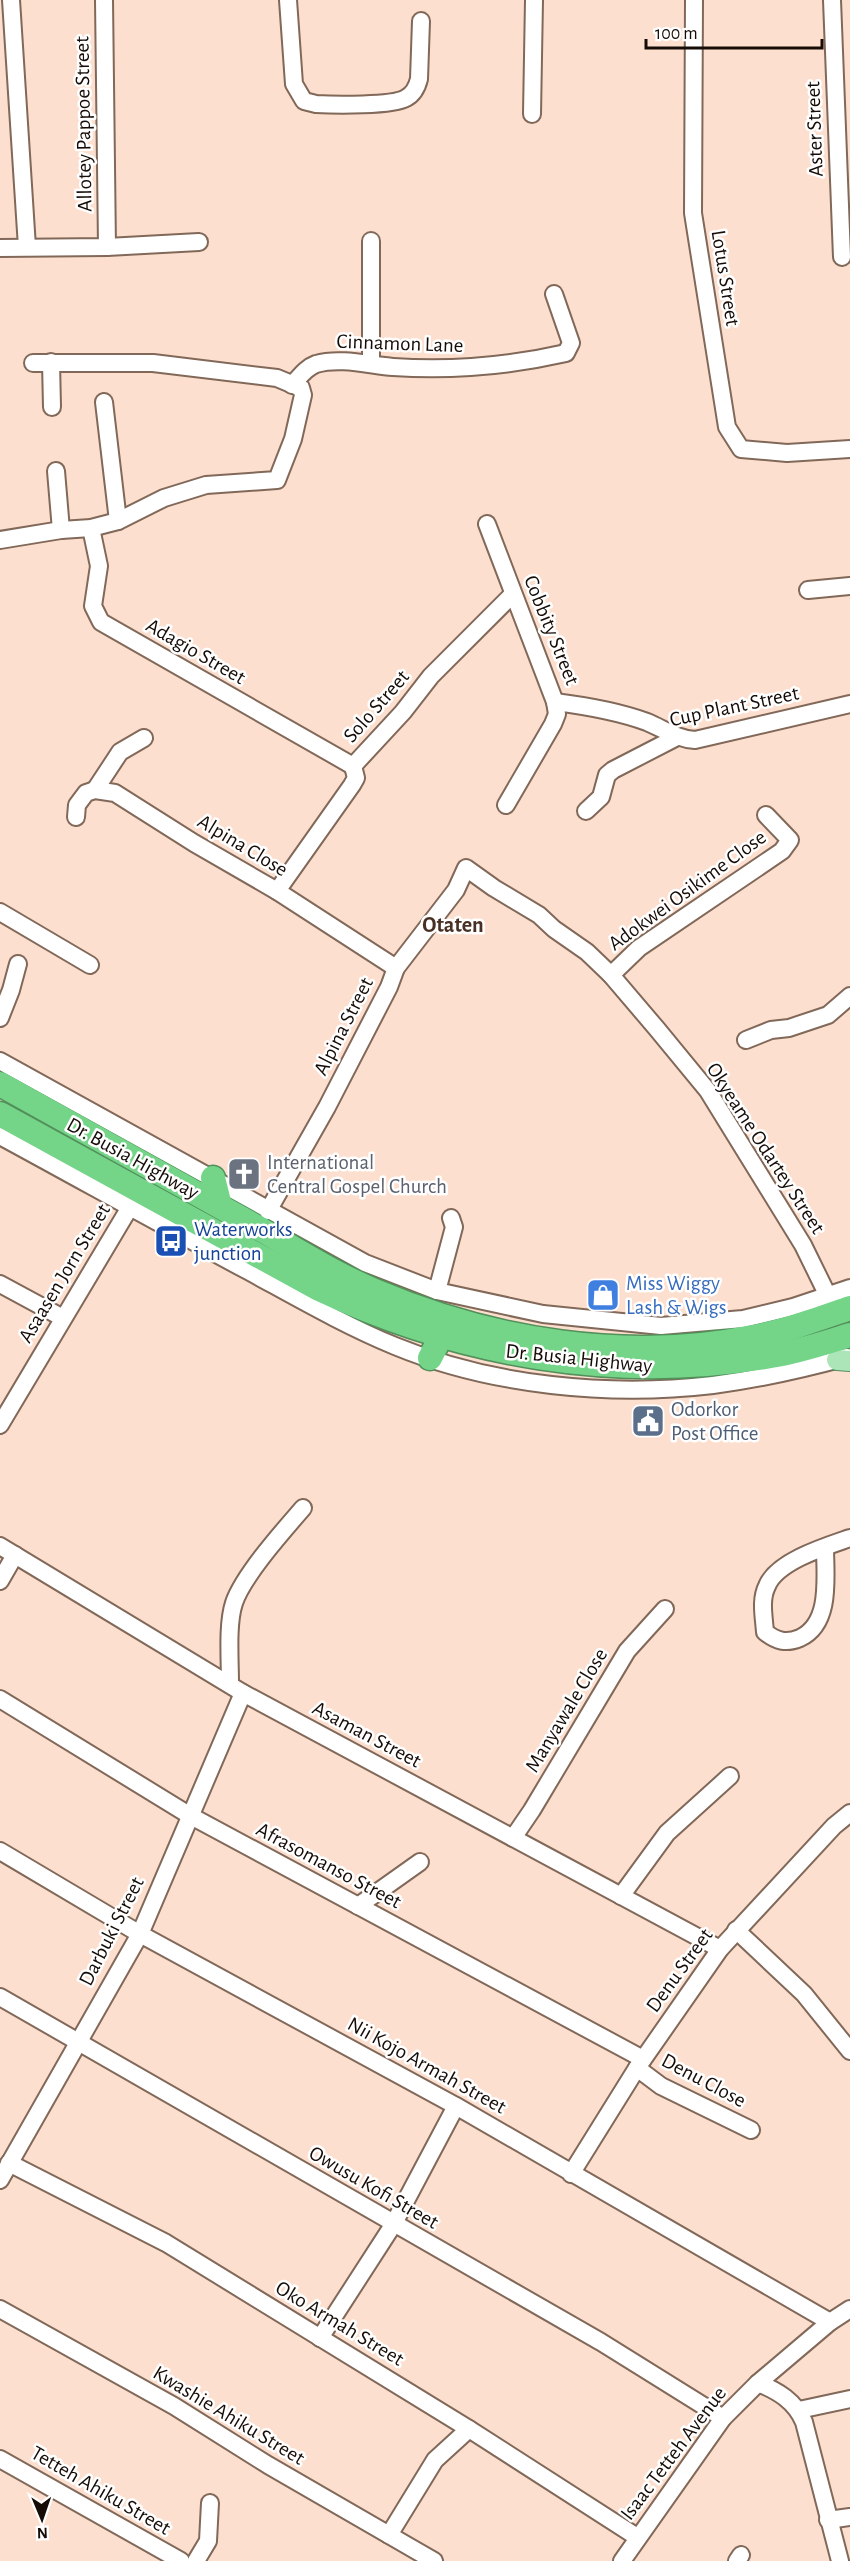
<svg xmlns="http://www.w3.org/2000/svg" width="850" height="2561" viewBox="0 0 850 2561" font-family="'Alegreya Sans',sans-serif">
  <style>
    .lines { fill: none; stroke-linecap: round; stroke-linejoin: round }
    .minor-casing { stroke: #816859; stroke-width: 20 }
    .major-casing { stroke: #538f5b; stroke-width: 22 }
    .highway-casing { stroke: #538f5b; stroke-width: 27 }
    .minor { stroke: #fff; stroke-width: 16 }
    .major { stroke: #ace6b8; stroke-width: 20 }
    .highway { stroke: #74d588; stroke-width: 24 }
    .labels { text-anchor: middle; stroke-width: 5; stroke-linejoin: round; paint-order: stroke }
    .street-label { font-size: 21px; fill: #160c07; stroke: #fff }
    .worship-label { font-size: 21px; fill: #5b616d; stroke: #fff; text-anchor: start }
    .transit-label { font-size: 21px; fill: #164399; stroke: #fff; text-anchor: start }
    .shop-label { font-size: 21px; fill: #366cbe; stroke: #fff; text-anchor: start }
    .service-label { font-size: 21px; fill: #4e5e75; stroke: #fff; text-anchor: start }
    .neighbourhood-label { font-size: 22px; font-weight: bold; fill: #483124; stroke: #fff }
  </style>
  <rect width="100%" height="100%" fill="#fcdfce"/>
  <g class="lines">
    <defs>
      <g id="minor">
        <path d="M11 0 27 247"/>
        <path d="M104 0 107 247"/>
        <path d="M288 0 294 84 304 101 316 104C334 105 393 106 406 98 414 94 417 87 419 79L421 21"/>
        <path d="M694 0 693 213 727 427 741 449 787 453 850 449"/>
        <path d="M832 0 842 257"/>
        <path d="M532 114 534 0"/>
        <path d="M371 241V364"/>
        <path d="M0 248 107 247 199 242"/>
        <path d="M51 362 52 407"/>
        <path d="M292 385C299 378 305 368 316 364 340 357 369 365 393 367 452 371 509 366 566 353L571 343 554 294"/>
        <path d="M104 402 118 521"/>
        <path d="M56 471 61 530"/>
        <path d="M487 524 555 702 557 714 553 724 506 805"/>
        <path d="M91 528 99 566 93 606 101 622 353 766"/>
        <path d="M0 540 61 530 91 528 118 521 164 498 206 485 277 480 293 439 303 395 301 388 277 378 153 363H33"/>
        <path d="M808 590 850 586"/>
        <path d="M555 702C587 706 617 711 647 722 664 729 677 739 695 740L850 704"/>
        <path d="M353 766 403 712 431 676 513 594"/>
        <path d="M95 790 120 752 144 738"/>
        <path d="M586 811 601 797 607 775 613 770 677 737"/>
        <path d="M76 817 77 805 86 793 95 790 115 793 194 843 277 891 396 968"/>
        <path d="M277 891 352 785 356 778 353 766"/>
        <path d="M0 912 90 965"/>
        <path d="M611 975 639 948 782 851 790 840 766 815"/>
        <path d="M0 1018 11 990 18 964"/>
        <path d="M746 1040 771 1030 789 1028 828 1015 850 996"/>
        <path d="M0 1061 365 1263 437 1291 543 1314 661 1326 743 1319 793 1307 850 1288"/>
        <path d="M0 1136C83 1181 165 1227 248 1271 296 1297 344 1325 395 1346 492 1386 609 1397 713 1385 759 1379 803 1369 847 1357"/>
        <path d="M268 1211 327 1107 389 987 396 968 456 890 466 868 494 888 539 915 554 929 587 952 611 975 657 1029 708 1091 803 1245 828 1296"/>
        <path d="M0 1284 63 1318"/>
        <path d="M437 1291 454 1227 451 1218"/>
        <path d="M0 1425 130 1207"/>
        <path d="M0 1546 243 1693 720 1949"/>
        <path d="M825 1547C825 1576 832 1623 800 1638 786 1644 776 1641 765 1632 764 1617 760 1600 767 1586 777 1561 827 1546 850 1538"/>
        <path d="M0 1581 15 1555"/>
        <path d="M230 1683C230 1660 227 1624 234 1603 243 1576 283 1531 303 1508"/>
        <path d="M0 1699 189 1815 643 2059"/>
        <path d="M513 1838 532 1810 627 1651 665 1609"/>
        <path d="M0 1851 140 1934 456 2106 830 2322"/>
        <path d="M621 1896 667 1833 730 1776"/>
        <path d="M358 1906 420 1862"/>
        <path d="M736 1930 804 1994 850 2051"/>
        <path d="M0 1997 601 2342 723 2418"/>
        <path d="M637 2068 661 2086 751 2130"/>
        <path d="M9 2163 166 2243 469 2429 637 2537"/>
        <path d="M571 2174 637 2068 720 1949 834 1826 850 1813"/>
        <path d="M0 2180 140 1934 243 1693"/>
        <path d="M0 2309 174 2406 268 2465 434 2561"/>
        <path d="M320 2338 393 2225 456 2106"/>
        <path d="M758 2383C778 2391 795 2401 804 2422L840 2561"/>
        <path d="M799 2410 850 2399"/>
        <path d="M0 2459 181 2561"/>
        <path d="M828 2520 850 2517"/>
        <path d="M389 2535 435 2460 469 2429"/>
        <path d="M196 2561 208 2541 210 2503"/>
        <path d="M622 2561 723 2418 758 2383 830 2322 850 2309"/>
        <path d="M737 2561 741 2555"/>
      </g>
      <path id="major" d="M837 1360 850 1361"/>
      <g id="highway">
        <path d="M0 1084C79 1128 158 1172 237 1216 283 1241 327 1271 375 1291 493 1341 627 1363 753 1337 786 1331 818 1319 850 1308"/>
        <path d="M0 1114 319 1289C458 1355 618 1383 771 1356 798 1352 824 1343 850 1335"/>
        <path d="M213 1178 220 1206"/>
        <path d="M430 1358 441 1336"/>
      </g>
    </defs>
    <!-- minor casing -->
    <use href="#minor" class="minor-casing"/>
    <!-- major casing -->
    <use href="#major" class="major-casing"/>
    <!-- highway casing -->
    <use href="#highway" class="highway-casing"/>
    <!-- minor -->
    <use href="#minor" class="minor"/>
    <!-- major -->
    <use href="#major" class="major"/>
    <!-- highway -->
    <use href="#highway" class="highway"/>
  </g>
  <!-- icons -->
  <defs>
    <symbol id="church-square" viewBox="-11 -11 22 22"><rect x="-9" y="-9" width="18" height="18" rx="4" fill="#6b7280" stroke="#fff"/><path d="M-1.2-6h2.4v3.5h3.3v2.4h-3.3V6h-2.4V-.1h-3.3v-2.4h3.3Z" fill="#fff"/></symbol>
    <symbol id="bus-square" viewBox="-11 -11 22 22"><rect x="-9" y="-9" width="18" height="18" rx="4" fill="#1a4fb4" stroke="#fff"/><path d="M-5-6H5V4H4V6H2V4H-2V6H-4V4H-5ZM-3.5-4V0h7V-4ZM-3.5 1.2v1.5H-2V1.2ZM2 1.2v1.5H3.5V1.2Z" fill="#fff"/></symbol>
    <symbol id="shop-square" viewBox="-11 -11 22 22"><rect x="-9" y="-9" width="18" height="18" rx="4" fill="#3f7fe0" stroke="#fff"/><path d="M-5-2.5h2.3a2.7 3.5 0 0 1 5.4 0H5L5.5 6h-11ZM-1.5-2.5h3a1.5 2.3 0 0 0-3 0Z" fill="#fff"/></symbol>
    <symbol id="civic-square" viewBox="-11 -11 22 22"><rect x="-9" y="-9" width="18" height="18" rx="4" fill="#5c6f8a" stroke="#fff"/><path d="M-.6-6.5H3V-4.5H.6V-3L4-1V1h2V6H-6V1h2V-1L-.6-3ZM-1.2 2.5V6h2.4V2.5Z" fill="#fff"/></symbol>
  </defs>
  <g fill-rule="evenodd">
    <use href="#church-square" x="225" y="1155" width="38" height="38"/>
    <use href="#bus-square" x="152" y="1222" width="38" height="38"/>
    <use href="#shop-square" x="584" y="1276" width="38" height="38"/>
    <use href="#civic-square" x="629" y="1402" width="38" height="38"/>
  </g>
  <g class="labels">
    <!-- street labels -->
    <g class="street-label">
      <text transform="translate(83 124) rotate(-91)" y="7">Allotey Pappoe Street</text>
      <text transform="translate(814 129) rotate(-92)" y="7">Aster Street</text>
      <text transform="translate(726 278) rotate(81)" y="7">Lotus Street</text>
      <text transform="translate(400 343) rotate(2)" y="7">Cinnamon Lane</text>
      <text transform="translate(552 630) rotate(68)" y="7">Cobbity Street</text>
      <text transform="translate(196 651) rotate(30)" y="7">Adagio Street</text>
      <text transform="translate(376 706) rotate(-49)" y="7">Solo Street</text>
      <text transform="translate(734 706) rotate(-12)" y="7">Cup Plant Street</text>
      <text transform="translate(243 845) rotate(31)" y="7">Alpina Close</text>
      <text transform="translate(687 890) rotate(-36)" y="7">Adokwei Osikime Close</text>
      <text transform="translate(343 1026) rotate(-63)" y="7">Alpina Street</text>
      <text transform="translate(766 1148) rotate(57)" y="7">Okyeame Odartey Street</text>
      <text transform="translate(133 1158) rotate(29)" y="7">Dr. Busia Highway</text>
      <text transform="translate(64 1273) rotate(-59)" y="7">Asaasen Jorn Street</text>
      <text transform="translate(579 1358) rotate(6)" y="7">Dr. Busia Highway</text>
      <text transform="translate(566 1710) rotate(-59)" y="7">Manyawale Close</text>
      <text transform="translate(367 1734) rotate(28)" y="7">Asaman Street</text>
      <text transform="translate(329 1865) rotate(28)" y="7">Afrasomanso Street</text>
      <text transform="translate(111 1931) rotate(-63)" y="7">Darbuki Street</text>
      <text transform="translate(679 1970) rotate(-54)" y="7">Denu Street</text>
      <text transform="translate(427 2065) rotate(29)" y="7">Nii Kojo Armah Street</text>
      <text transform="translate(704 2080) rotate(28)" y="7">Denu Close</text>
      <text transform="translate(374 2187) rotate(30)" y="7">Owusu Kofi Street</text>
      <text transform="translate(340 2323) rotate(31)" y="7">Oko Armah Street</text>
      <text transform="translate(229 2415) rotate(31)" y="7">Kwashie Ahiku Street</text>
      <text transform="translate(673 2453) rotate(-53)" y="7">Isaac Tetteh Avenue</text>
      <text transform="translate(101 2490) rotate(30)" y="7">Tetteh Ahiku Street</text>
    </g>
    <!-- worship labels -->
    <g class="worship-label">
      <text x="267" y="1169">International<tspan x="267" dy="24">Central Gospel Church</tspan></text>
    </g>
    <!-- transit labels -->
    <g class="transit-label">
      <text x="194" y="1236">Waterworks<tspan x="194" dy="24">junction</tspan></text>
    </g>
    <!-- shop labels -->
    <g class="shop-label">
      <text x="626" y="1290">Miss Wiggy<tspan x="626" dy="24">Lash &amp; Wigs</tspan></text>
    </g>
    <!-- service labels -->
    <g class="service-label">
      <text x="671" y="1416">Odorkor<tspan x="671" dy="24">Post Office</tspan></text>
    </g>
    <!-- neighbourhood labels -->
    <g class="neighbourhood-label">
      <text x="453" y="932">Otaten</text>
    </g>
  </g>
  <!-- north arrow -->
  <g transform="translate(42 2519) rotate(178)" stroke="#ffffff" stroke-width="4.5" paint-order="stroke">
  <path d="M0-4.5L10 22L0 15L-10 22Z" fill="#160c07"/>
  <text y="-9" font-size="16" font-weight="bold" text-anchor="middle" fill="#160c07">N</text>
  </g>
  <!-- scale -->
  <path d="M646 39v9h176v-9" fill="none" stroke="#160c07" stroke-width="3"/>
  <text x="655" y="39" font-size="18" fill="#160c07" stroke="#ffffff" stroke-width="4.5" paint-order="stroke">100 m</text>
</svg>
